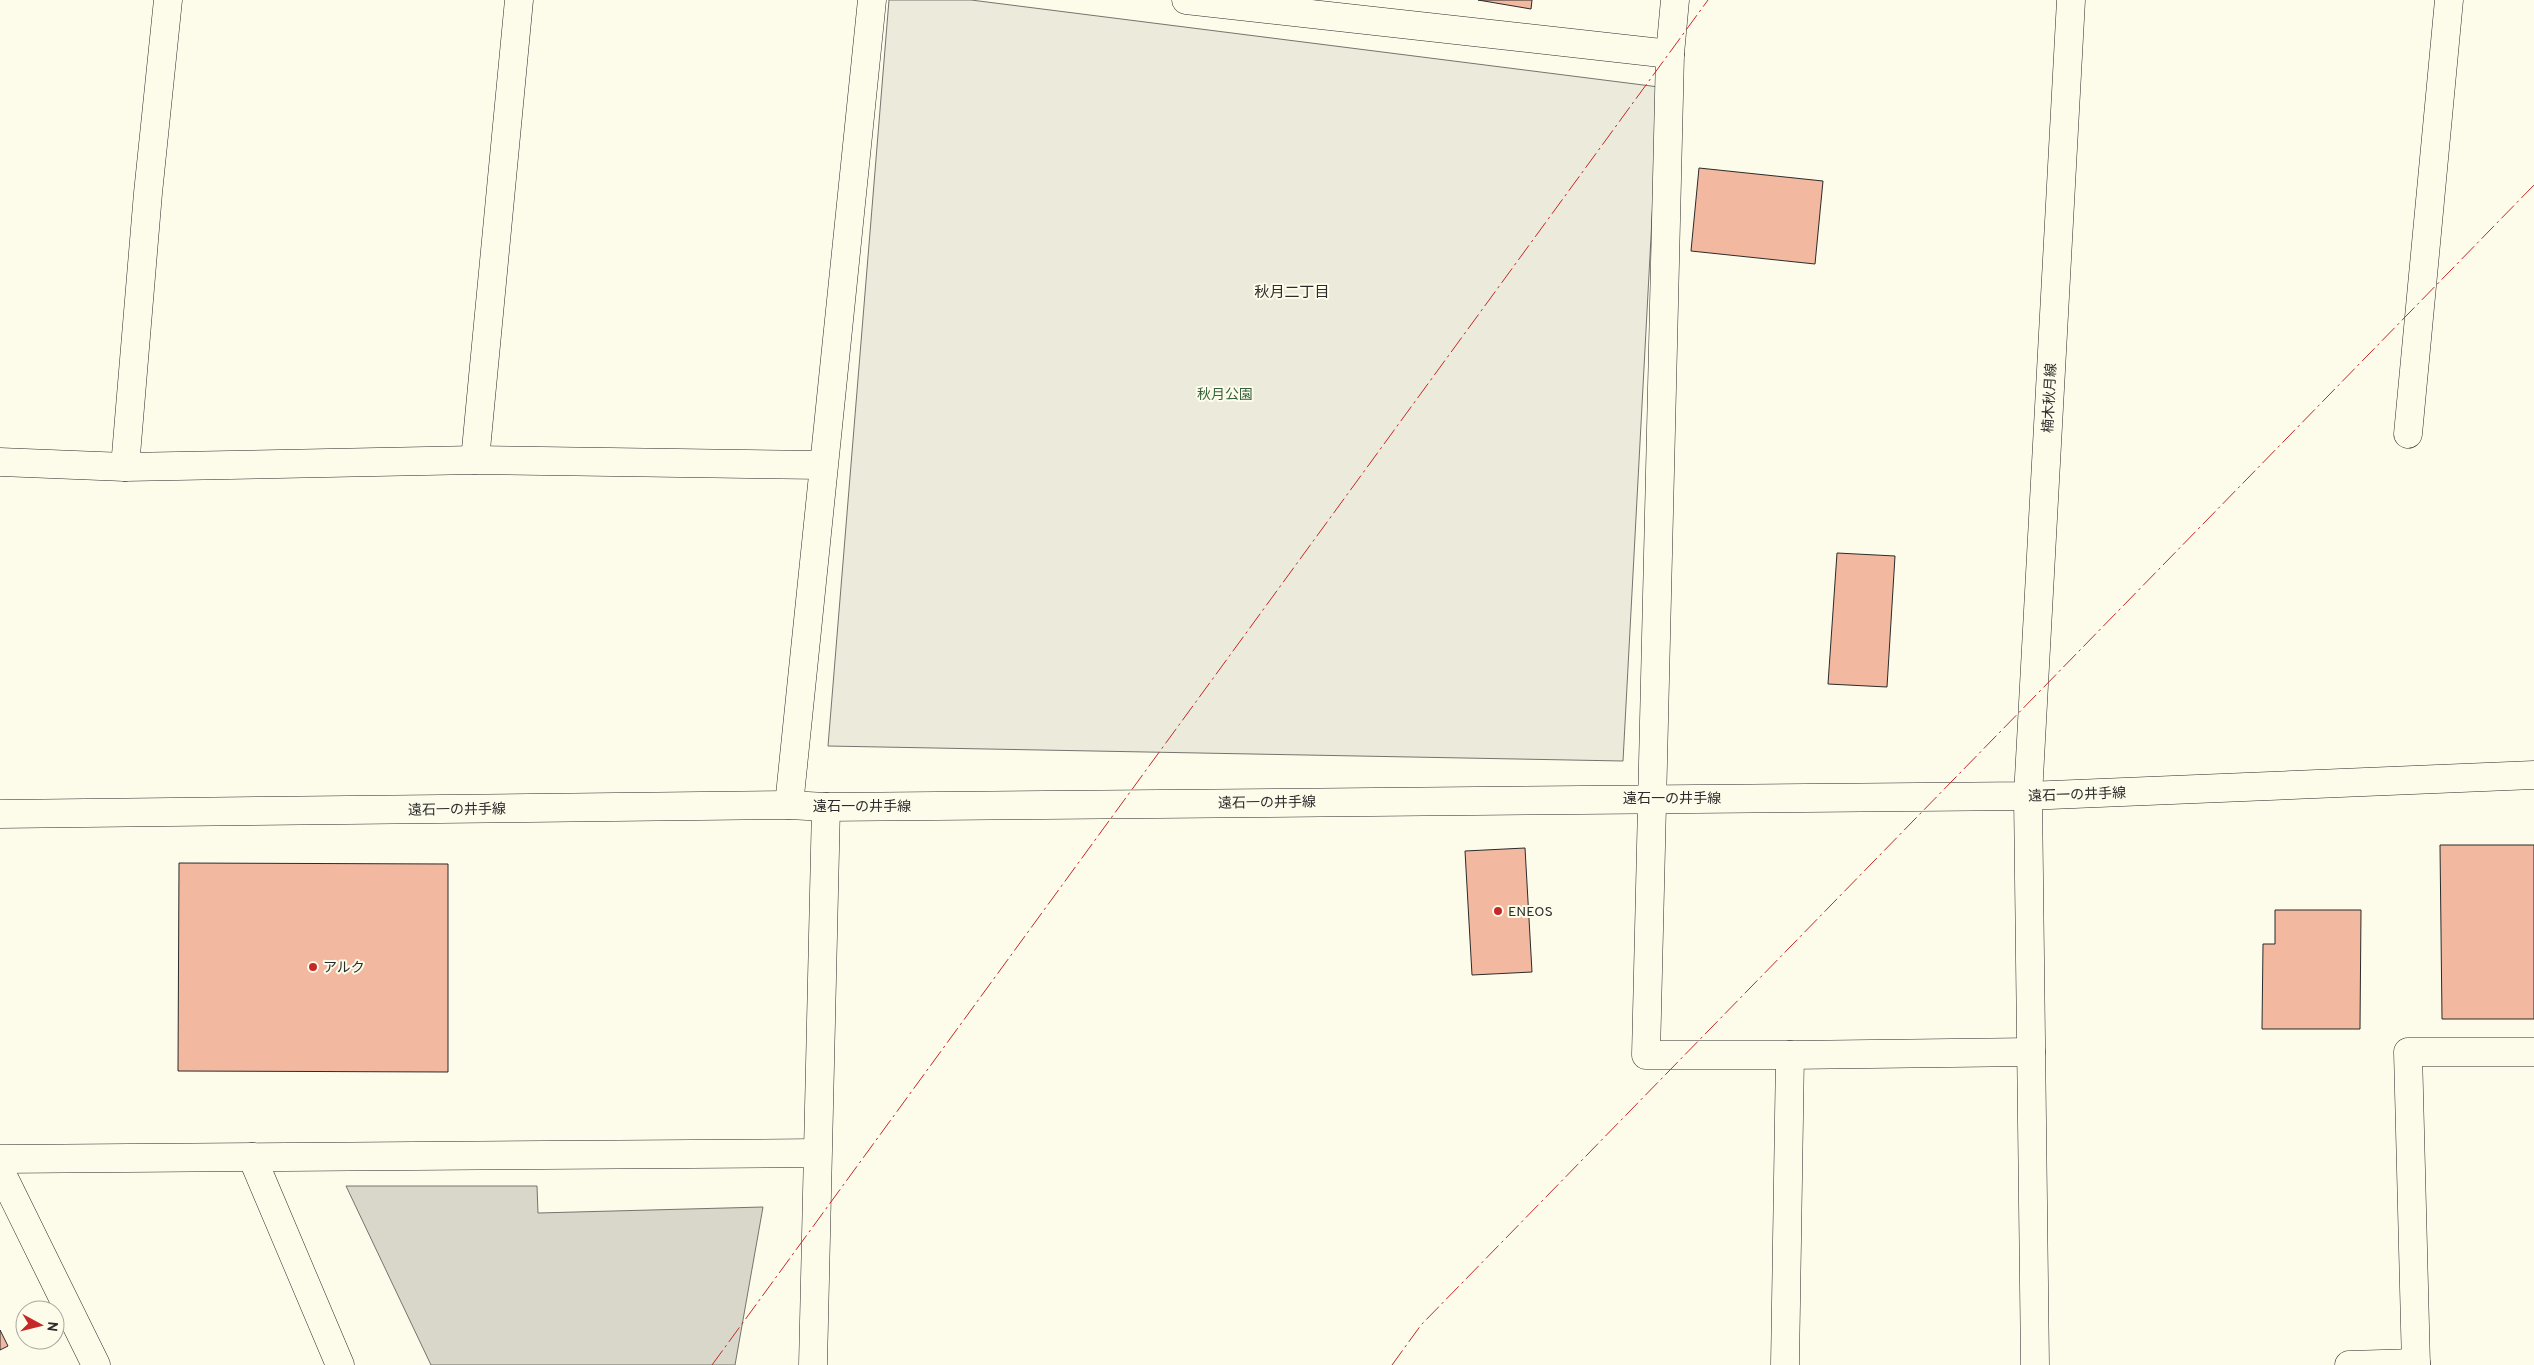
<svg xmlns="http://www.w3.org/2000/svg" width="2534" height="1365" viewBox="0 0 2534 1365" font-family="Overpass,'Noto Sans JP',sans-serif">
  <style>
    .green { fill: #ecebdb; stroke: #74746e }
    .water { fill: #d8d7c9; stroke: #74746e }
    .building { fill: #f2b8a0; stroke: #2b2b2b }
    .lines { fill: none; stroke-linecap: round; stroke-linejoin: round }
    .minor-casing { stroke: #2b2b2b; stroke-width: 29 }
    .tertiary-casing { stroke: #2b2b2b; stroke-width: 29 }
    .minor { stroke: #fdfbea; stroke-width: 28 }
    .tertiary { stroke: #fdfbea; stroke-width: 28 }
    .power { stroke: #c62828; stroke-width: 1; stroke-dasharray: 18 4 2.5 4; stroke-linecap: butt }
    .poi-dot { fill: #c62828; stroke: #fdfbea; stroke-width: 2 }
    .labels { text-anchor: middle; stroke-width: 4; stroke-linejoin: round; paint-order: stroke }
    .park-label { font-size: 14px; fill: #34623c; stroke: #fdfbea }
    .street-label { font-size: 14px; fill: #2b2b2b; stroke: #fdfbea }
    .poi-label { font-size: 14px; fill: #2b2b2b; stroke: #fdfbea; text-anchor: start }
    .neighbourhood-label { font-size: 15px; fill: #2b2b2b; stroke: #fdfbea }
  </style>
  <rect width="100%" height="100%" fill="#fdfbea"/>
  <!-- green -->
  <path class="green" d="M889 0H971L1659 87 1623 761 828 746Z"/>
  <!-- water -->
  <path class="water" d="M346 1186H537L538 1213 763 1207 735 1365H431Z"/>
  <!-- building -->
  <g class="building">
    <path d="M1478 0H1532L1531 9Z"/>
    <path d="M1699 168 1823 181 1815 264 1691 251Z"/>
    <path d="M1837 553 1895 556 1887 687 1828 684Z"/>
    <path d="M2440 845H2534V1019H2442Z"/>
    <path d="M1525 848 1532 972 1472 975 1465 851Z"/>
    <path d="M179 863 448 864V1072L178 1071Z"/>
    <path d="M2275 910H2361L2360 1029H2262L2263 944H2275Z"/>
    <path d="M0 1330 8 1346 0 1350Z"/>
  </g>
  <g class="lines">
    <defs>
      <g id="minor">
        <path d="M1186 0 1670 54"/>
        <path d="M1675 0 1670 54 1646 1055H1790L1785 1365"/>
        <path d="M2408 434 2449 0"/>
        <path d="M475 460 519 0"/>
        <path d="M0 462 125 467 475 460 822 465"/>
        <path d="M125 467 148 193 168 0"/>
        <path d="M2028 796 2035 1365"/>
        <path d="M789 805 872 0"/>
        <path d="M1790 1055 2031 1052"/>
        <path d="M252 1157 340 1365"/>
        <path d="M0 1159 817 1153"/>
        <path d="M0 1170 96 1365"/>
        <path d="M2349 1365 2416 1363"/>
        <path d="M2416 1365 2408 1052H2534"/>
      </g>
      <g id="tertiary">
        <path d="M2028 796 2071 0"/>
        <path d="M0 814 789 805 826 807 2028 796 2534 775"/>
        <path d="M813 1365 826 807"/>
      </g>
    </defs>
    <!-- minor casing -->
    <use href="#minor" class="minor-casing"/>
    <!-- tertiary casing -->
    <use href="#tertiary" class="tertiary-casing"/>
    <!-- minor -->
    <use href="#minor" class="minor"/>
    <!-- tertiary -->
    <use href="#tertiary" class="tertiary"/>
    <!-- power -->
    <g class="power">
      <path d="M712 1365 1708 0"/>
      <path d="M1392 1365 1421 1325 2534 185"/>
    </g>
  </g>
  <!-- markers -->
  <g class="poi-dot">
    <circle cx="1498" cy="911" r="5"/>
    <circle cx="313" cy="967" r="5"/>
  </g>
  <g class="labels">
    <!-- park labels -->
    <g class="park-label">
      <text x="1225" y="399">秋月公園</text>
    </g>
    <!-- street labels -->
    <g class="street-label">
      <text transform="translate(2049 398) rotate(-87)" y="5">楠木秋月線</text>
      <text transform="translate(2077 794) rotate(-2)" y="5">遠石一の井手線</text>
      <text x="1672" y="803">遠石一の井手線</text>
      <text transform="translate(1267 802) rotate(-1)" y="5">遠石一の井手線</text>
      <text x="862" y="811">遠石一の井手線</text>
      <text transform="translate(457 809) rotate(-1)" y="5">遠石一の井手線</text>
    </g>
    <!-- poi labels -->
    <g class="poi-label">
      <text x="1508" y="916">ENEOS</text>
      <text x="323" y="972">アルク</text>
    </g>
    <!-- neighbourhood labels -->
    <g class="neighbourhood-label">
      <text x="1292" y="297">秋月二丁目</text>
    </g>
  </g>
  <!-- north arrow -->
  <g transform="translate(40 1325) rotate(97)"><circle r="24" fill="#fdfbea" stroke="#a9a89e"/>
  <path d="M0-4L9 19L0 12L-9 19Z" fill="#c62828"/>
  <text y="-8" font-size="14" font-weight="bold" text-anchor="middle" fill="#2b2b2b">N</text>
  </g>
</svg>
